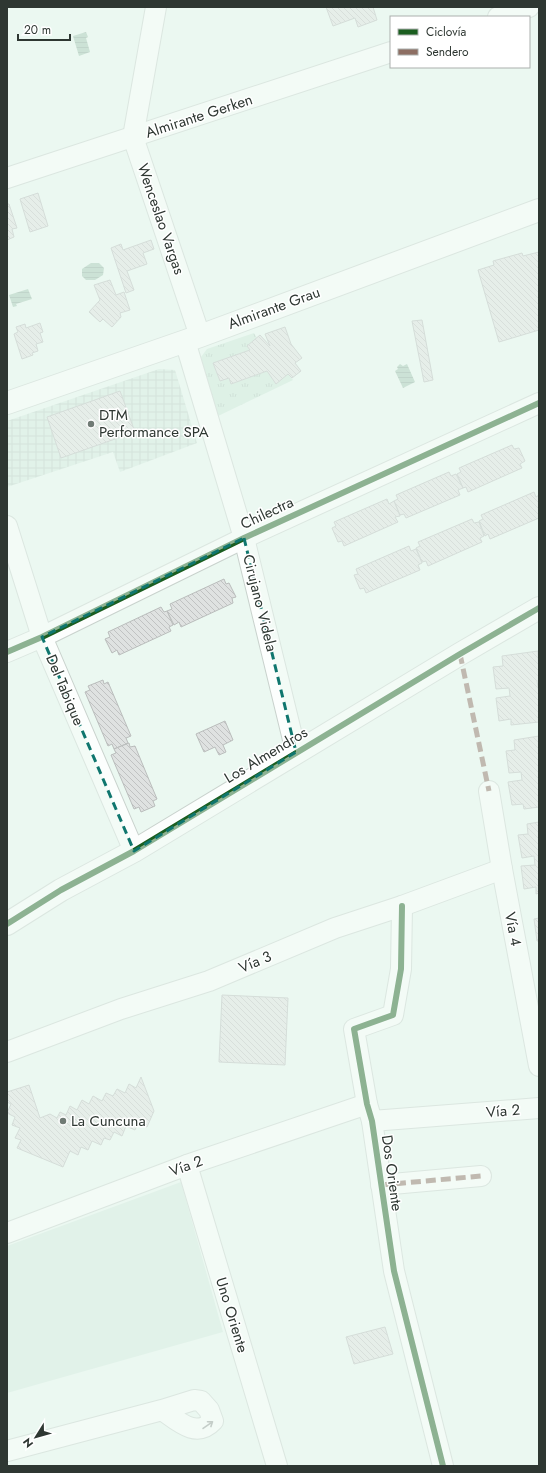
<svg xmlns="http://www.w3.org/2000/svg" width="546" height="1473" viewBox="0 0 546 1473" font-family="Jost,sans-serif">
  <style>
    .built { fill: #d6ebe1 }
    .industrial { fill: url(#industrial-grid) }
    .grass { fill: url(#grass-tufts) }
    .water { fill: url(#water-rules) }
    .building { fill: url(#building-back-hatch); stroke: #babdbc }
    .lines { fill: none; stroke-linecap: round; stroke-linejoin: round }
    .street-casing { stroke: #c9d2cd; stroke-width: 22 }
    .secondary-casing { stroke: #c9d2cd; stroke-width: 24 }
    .street { stroke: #fcfefd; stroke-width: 20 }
    .secondary { stroke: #fcfefd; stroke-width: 22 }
    .quiet { stroke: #8d6e63; stroke-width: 5; stroke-dasharray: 10 5; stroke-linecap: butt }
    .cycleway-casing { stroke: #fff; stroke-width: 8 }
    .cycleway { stroke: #1b5e20; stroke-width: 6 }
    .oneway { stroke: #959a98 }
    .marked { fill: none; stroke: #0f766e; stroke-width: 3; stroke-dasharray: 8 5; stroke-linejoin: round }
    .poi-dot { fill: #707b75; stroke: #fff; stroke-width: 1.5 }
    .labels { text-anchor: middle; stroke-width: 3; stroke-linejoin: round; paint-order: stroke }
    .street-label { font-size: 15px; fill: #2e3732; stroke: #fff }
    .poi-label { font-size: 15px; fill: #2e3732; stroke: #fff; text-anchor: start }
  </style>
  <defs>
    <pattern id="industrial-grid" width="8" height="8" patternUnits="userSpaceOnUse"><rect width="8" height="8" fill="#d6ebe1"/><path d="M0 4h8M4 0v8" fill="none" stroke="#b8cac2"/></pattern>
    <pattern id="grass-tufts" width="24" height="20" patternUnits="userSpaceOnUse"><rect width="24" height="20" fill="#cee8da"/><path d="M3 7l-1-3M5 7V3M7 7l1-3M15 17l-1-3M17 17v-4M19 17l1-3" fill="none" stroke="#b1c8bc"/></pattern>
    <pattern id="water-rules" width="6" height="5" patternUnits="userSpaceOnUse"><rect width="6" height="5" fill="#a6c8b6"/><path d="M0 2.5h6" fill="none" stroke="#8fac9d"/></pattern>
    <pattern id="building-back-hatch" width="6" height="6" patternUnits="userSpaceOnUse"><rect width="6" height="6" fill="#dfe2e1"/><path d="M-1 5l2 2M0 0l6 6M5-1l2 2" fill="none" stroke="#c0c2c2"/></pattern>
  </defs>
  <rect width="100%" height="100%" fill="#ebf8f1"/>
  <!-- built -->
  <path class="built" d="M181 1182 223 1332 7 1393V1246Z"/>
  <!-- industrial -->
  <path class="industrial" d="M159 369 175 370 197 443 120 472 113 452 7 487V421Z"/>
  <!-- grass -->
  <path class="grass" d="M254 333 257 338 247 346 250 350 213 363 220 381 229 378 231 384 267 371 276 384 288 374 293 380 216 417 201 357 207 349Z"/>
  <!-- water -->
  <g class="water">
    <path d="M86 32 88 37 86 38 90 52 79 56 73 36Z"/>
    <path d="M91 263H99L104 268 103 275 95 280H86L82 276V269Z"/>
    <path d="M28 289 32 299 16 304 17 306 13 307 9 295Z"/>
    <path d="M400 364 403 366 407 364 415 382 403 388 395 371 398 369 397 367Z"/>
  </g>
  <!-- building -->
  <g class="building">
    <path d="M326 7H373L377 20 358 27 355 18 333 26Z"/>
    <path d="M38 193 48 226 30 232 20 199Z"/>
    <path d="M7 204H9L17 228 12 229 14 237 7 240Z"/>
    <path d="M151 240 154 249 143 253 147 264 127 271 134 290 126 293 111 248 121 244 123 250Z"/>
    <path d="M539 252V330L499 342 478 270 494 265 493 261 522 253 523 256Z"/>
    <path d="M110 280 116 295 124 292 130 310 120 313 121 317 112 327 103 319 100 322 89 312 100 300 94 285Z"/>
    <path d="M422 320 433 380 424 382 412 321Z"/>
    <path d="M40 323 43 332 40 333 43 342 36 344 38 351 32 353 33 355 22 359 14 334 18 332 16 327 25 324 26 328Z"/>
    <path d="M285 327 291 344 302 358 295 363 301 371 292 378 288 374 276 384 267 371 231 384 229 378 220 381 213 363 250 350 247 346 260 335 270 346 265 334Z"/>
    <path d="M120 391 135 432 61 458 47 417Z"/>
    <path d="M512 445 514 449 519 448 525 461 520 464 522 468 468 492 466 487 463 488 457 474 461 472 459 468Z"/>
    <path d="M449 472 451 476 456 474 463 488 458 490 460 495 406 518 404 514 400 515 394 501 398 499 396 495Z"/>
    <path d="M534 492 536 497 539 495V518L490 539 488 534 485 536 479 521 483 519 481 515Z"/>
    <path d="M387 499 389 504 394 501 400 516 395 517 398 522 344 546 342 541 338 542 332 528 336 526 334 522Z"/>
    <path d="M472 519 474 523 479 522 484 536 480 538 482 542 428 566 426 561 422 562 416 548 420 546 418 542Z"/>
    <path d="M409 546 411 551 416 549 422 563 418 565 420 570 366 593 364 588 360 589 354 575 358 574 356 569Z"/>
    <path d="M224 579 226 584 229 583 236 597 232 598 233 603 181 627 179 622 174 625 167 611 172 609 170 604Z"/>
    <path d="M161 607 164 612 167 611 173 625 169 627 171 631 119 655 117 650 112 653 105 639 110 637 108 632Z"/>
    <path d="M538 651 539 681H537L539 693V722L511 725V719L499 721 496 698 510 696 509 688 496 689 493 667 503 666 502 656Z"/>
    <path d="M103 680 104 684 108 682 131 736 126 738 128 743 114 749 112 744 108 746 85 692 90 690 88 686Z"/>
    <path d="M225 721 233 740 223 745 226 752 219 755 215 747 204 752 196 734Z"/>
    <path d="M539 736V807L524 809 523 804 512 805 508 782 522 780 521 772 509 773 506 751 515 750 514 740Z"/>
    <path d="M129 743 130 747 135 746 157 799 153 801 155 806 141 812 139 807 134 809 111 755 116 753 114 749Z"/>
    <path d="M539 822V893L536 894V887L524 889 521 866 535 865 534 856 522 858 518 835 528 834 527 824Z"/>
    <path d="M539 918V941H537L534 919Z"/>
    <path d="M222 995 288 998 285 1065 219 1062Z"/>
    <path d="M141 1077 154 1111 147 1127 138 1123 135 1130 126 1126 122 1136 114 1132 110 1140 104 1138 101 1145 92 1141 88 1150 81 1147 78 1155 70 1151 63 1167 17 1148 21 1140 15 1138 20 1128 12 1125 15 1117 7 1113 11 1104 7 1102V1092L29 1085 40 1118 50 1114 57 1118 60 1112 66 1115 70 1106 77 1110 82 1100 89 1104 93 1096 102 1101 106 1093 113 1096 117 1089 125 1093 129 1084 136 1088Z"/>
    <path d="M385 1327 393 1354 354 1364 346 1337Z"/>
  </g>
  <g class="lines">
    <defs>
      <g id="street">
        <path d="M156 7 133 137 200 336"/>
        <path d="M498 17 529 7"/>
        <path d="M7 178 391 52"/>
        <path d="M185 341 244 538 296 752"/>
        <path d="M7 526 42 637 134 851"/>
        <path d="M7 652 42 637 244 538 539 403"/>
        <path d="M489 791 502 869 539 1066"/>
        <path d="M402 906 401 969 393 1015 354 1029 367 1104 372 1121 394 1271 443 1466"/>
        <path d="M7 1052 121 1009 209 981 335 928 402 906 502 869"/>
        <path d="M372 1121 539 1108"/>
        <path d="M187 1165 277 1466"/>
        <path d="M381 1185 481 1176"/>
        <path d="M7 1233 187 1165 367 1104"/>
        <path d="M7 1451 162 1410 194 1400 201 1401 209 1410 213 1421C196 1439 178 1421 162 1410"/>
      </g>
      <g id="secondary">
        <path d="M7 403 200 336 539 210"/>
        <path d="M7 924 61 890 134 851 460 654 539 608"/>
      </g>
    </defs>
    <!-- street casing -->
    <use href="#street" class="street-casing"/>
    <!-- secondary casing -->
    <use href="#secondary" class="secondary-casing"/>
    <!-- street -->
    <use href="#street" class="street"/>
    <!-- secondary -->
    <use href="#secondary" class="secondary"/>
    <!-- quiet -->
    <g class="quiet">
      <path d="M460 654 489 791"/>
      <path d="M381 1185 481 1176"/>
    </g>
    <defs>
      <g id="cycleway">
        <path d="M7 652 42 637 244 538 539 403"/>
        <path d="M402 906 401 969 393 1015 354 1029 367 1104 372 1121 394 1271 443 1466"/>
        <path d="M7 924 61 890 134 851 460 654 539 608"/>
      </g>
    </defs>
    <!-- cycleway casing -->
    <use href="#cycleway" class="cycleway-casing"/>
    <!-- cycleway -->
    <use href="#cycleway" class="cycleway"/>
  </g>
  <!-- one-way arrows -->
  <defs><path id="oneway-shaft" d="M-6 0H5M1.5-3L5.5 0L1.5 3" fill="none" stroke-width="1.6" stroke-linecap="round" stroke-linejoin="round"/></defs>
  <use class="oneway" href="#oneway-shaft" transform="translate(208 1425) rotate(-35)"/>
  <!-- marked area -->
  <path d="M0 0H546V1473H0ZM244 538 296 752 134 851 42 637Z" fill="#ebf8f1" fill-opacity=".55" fill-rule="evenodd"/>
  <path class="marked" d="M244 538 296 752 134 851 42 637Z"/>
  <!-- markers -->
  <g class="poi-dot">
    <circle cx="91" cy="424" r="4"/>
    <circle cx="63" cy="1121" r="4"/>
  </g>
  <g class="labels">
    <!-- street labels -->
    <g class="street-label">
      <text transform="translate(199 116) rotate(-18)" y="5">Almirante Gerken</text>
      <text transform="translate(161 219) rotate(71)" y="5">Wenceslao Vargas</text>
      <text transform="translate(274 308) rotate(-20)" y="5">Almirante Grau</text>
      <text transform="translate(267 513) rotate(-25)" y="5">Chilectra</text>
      <text transform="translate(260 603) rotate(76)" y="5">Cirujano Videla</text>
      <text transform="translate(65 690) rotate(67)" y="5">Del Tabique</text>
      <text transform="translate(266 755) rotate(-31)" y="5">Los Almendros</text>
      <text transform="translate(513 929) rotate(79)" y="5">Vía 4</text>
      <text transform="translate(255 962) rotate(-23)" y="5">Vía 3</text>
      <text transform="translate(503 1111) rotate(-5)" y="5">Vía 2</text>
      <text transform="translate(186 1166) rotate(-20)" y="5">Vía 2</text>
      <text transform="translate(392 1173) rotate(82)" y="5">Dos Oriente</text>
      <text transform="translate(232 1315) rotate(73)" y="5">Uno Oriente</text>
    </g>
    <!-- poi labels -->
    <g class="poi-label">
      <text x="99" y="420">DTM<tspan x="99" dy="17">Performance SPA</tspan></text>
      <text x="71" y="1126">La Cuncuna</text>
    </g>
  </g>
  <!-- border -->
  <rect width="546" height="1473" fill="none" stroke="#2e3732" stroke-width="16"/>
  <!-- legend -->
  <rect x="390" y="16" width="140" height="52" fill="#ffffff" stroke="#abafad"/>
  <rect x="398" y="29" width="20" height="6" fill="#1b5e20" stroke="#abafad"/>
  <text x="426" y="36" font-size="12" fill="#2e3732">Ciclovía</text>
  <rect x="398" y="49" width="20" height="6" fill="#8d6e63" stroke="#abafad"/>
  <text x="426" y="56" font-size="12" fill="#2e3732">Sendero</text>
  <!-- north arrow -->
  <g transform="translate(36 1437) rotate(233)" stroke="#ffffff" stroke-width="3" paint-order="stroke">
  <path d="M0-3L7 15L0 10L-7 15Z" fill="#2e3732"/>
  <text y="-6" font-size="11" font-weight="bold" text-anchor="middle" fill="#2e3732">N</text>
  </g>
  <!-- scale -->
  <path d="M18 34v6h52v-6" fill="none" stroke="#2e3732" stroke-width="2"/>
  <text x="24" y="34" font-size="12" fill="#2e3732" stroke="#ffffff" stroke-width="3" paint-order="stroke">20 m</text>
</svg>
